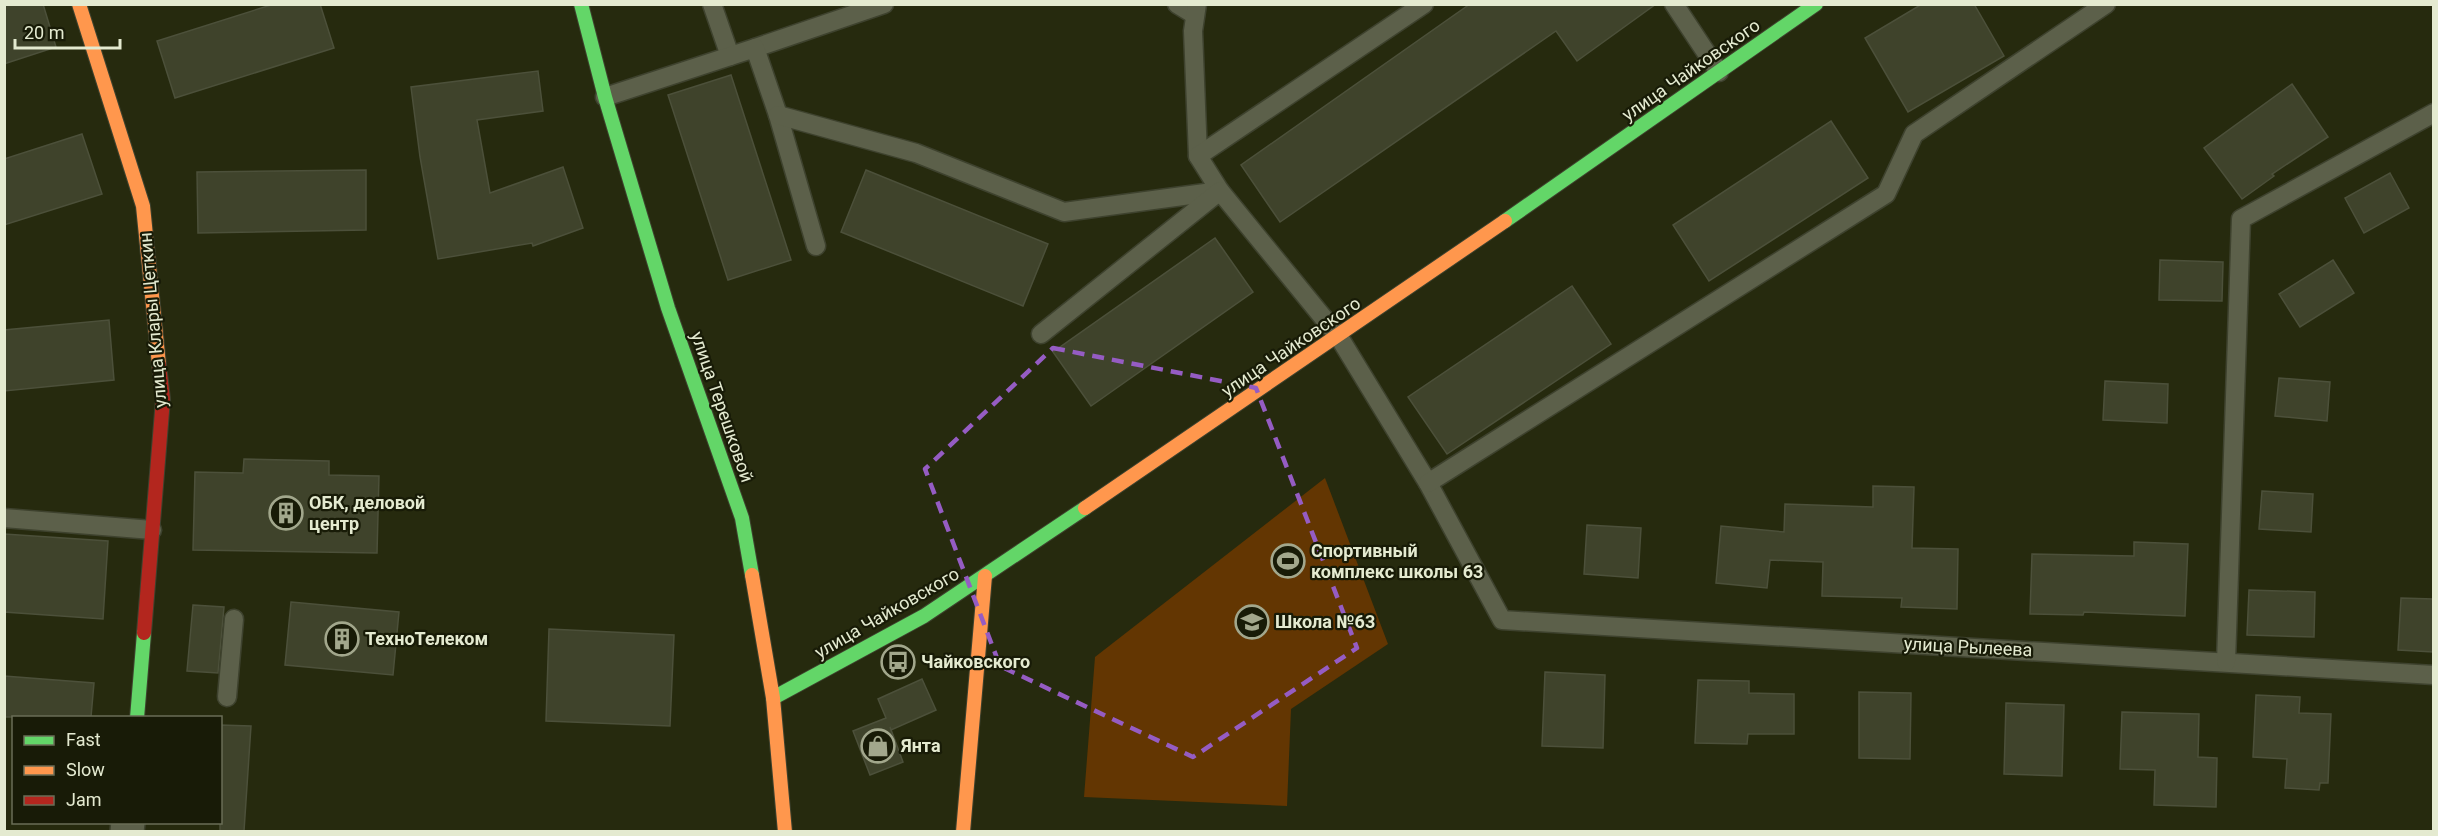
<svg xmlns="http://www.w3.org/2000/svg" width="2438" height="836" viewBox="0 0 2438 836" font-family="Roboto,sans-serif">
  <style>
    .green { fill: #633602 }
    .building { fill: #3f432b; stroke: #4c503a; stroke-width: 1.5 }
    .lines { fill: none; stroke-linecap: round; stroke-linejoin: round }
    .lane-casing { stroke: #3e422e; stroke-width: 21 }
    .street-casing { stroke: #3e422e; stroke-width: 36 }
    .fast-casing { stroke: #3e422e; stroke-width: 16 }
    .slow-casing { stroke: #3e422e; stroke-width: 16 }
    .jam-casing { stroke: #3e422e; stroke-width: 16 }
    .lane { stroke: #5c604a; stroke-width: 18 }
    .street { stroke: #5c604a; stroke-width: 33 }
    .fast { stroke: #63d668; stroke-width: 14 }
    .slow { stroke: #ff974d; stroke-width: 14 }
    .jam { stroke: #b3261e; stroke-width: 14 }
    .marked { fill: none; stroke: #955cc3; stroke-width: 4.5; stroke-dasharray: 12 8; stroke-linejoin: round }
    .labels { text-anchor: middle; stroke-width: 4.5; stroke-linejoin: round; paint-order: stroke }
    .street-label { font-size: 18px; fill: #e4ead0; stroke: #181b07 }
    .poi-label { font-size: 18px; font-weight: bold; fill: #e4ead0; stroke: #181b07; text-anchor: start }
  </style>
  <rect width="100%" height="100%" fill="#262a0e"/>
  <!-- green -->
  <path class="green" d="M1325 478 1388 644 1291 709 1287 806 1084 797 1095 657Z"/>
  <!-- building -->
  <g class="building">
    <path d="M4 4H43L56 47 4 64Z"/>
    <path d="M274 4H320L334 48 175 98 157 41Z"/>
    <path d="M1470 4H1656L1577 61 1556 31 1280 222 1241 165Z"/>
    <path d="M1922 4H1974L2004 56 1908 112 1865 38Z"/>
    <path d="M538 71 543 111 477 120 490 193 563 167 583 228 533 246 532 243 438 259 420 157 411 87Z"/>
    <path d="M731 75 791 260 728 280 668 95Z"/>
    <path d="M2292 84 2328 137 2272 174 2274 176 2242 199 2204 148Z"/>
    <path d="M1831 121 1868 178 1709 281 1673 225Z"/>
    <path d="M82 134 102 194 4 225V159Z"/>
    <path d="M366 170V230L198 233 197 172Z"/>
    <path d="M866 170 1048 244 1023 306 841 232Z"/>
    <path d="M2390 173 2409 208 2364 233 2345 198Z"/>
    <path d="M1215 238 1253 292 1091 406 1053 352Z"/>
    <path d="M2160 260 2223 262 2222 301 2159 300Z"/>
    <path d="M2333 260 2354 293 2300 327 2279 294Z"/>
    <path d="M1572 286 1611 344 1447 454 1408 397Z"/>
    <path d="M109 320 114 380 4 391V330Z"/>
    <path d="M2279 378 2330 382 2327 421 2275 416Z"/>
    <path d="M2105 381 2168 384 2167 423 2103 420Z"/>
    <path d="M244 459 329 461V475L379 476 377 553 193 550 195 472 243 473Z"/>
    <path d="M1873 486 1914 487 1912 548 1958 549 1957 609 1901 607 1902 598 1822 596 1823 562 1770 560 1767 588 1716 583 1721 526 1784 532 1785 504 1873 507Z"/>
    <path d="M2262 491 2313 494 2311 532 2259 529Z"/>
    <path d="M1587 525 1641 528 1638 578 1584 574Z"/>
    <path d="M4 534 108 541 103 619 4 612Z"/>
    <path d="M2134 542 2188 544 2185 616 2084 612 2083 615 2030 614 2032 554 2134 556Z"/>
    <path d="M2249 590 2315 592 2314 637 2247 635Z"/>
    <path d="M2401 598 2433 599V652L2398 650Z"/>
    <path d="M291 602 399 612 393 675 285 665Z"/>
    <path d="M193 605 224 607 218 673 187 671Z"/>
    <path d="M549 629 674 635 670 726 546 721Z"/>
    <path d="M1545 672 1605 675 1603 748 1542 746Z"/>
    <path d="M4 676 94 683 91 717H4Z"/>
    <path d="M922 679 936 710 891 730 890 727 903 762 870 775 853 731 886 718 878 699Z"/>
    <path d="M1698 680 1749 681V693L1794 694V734H1748L1747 744 1695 743Z"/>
    <path d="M1859 692 1911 693 1910 759 1859 758Z"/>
    <path d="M2256 695 2300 697 2299 713 2331 714 2328 783H2320L2319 790 2285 788 2287 759 2253 757Z"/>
    <path d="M2006 703 2064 705 2062 776 2004 774Z"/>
    <path d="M2122 712 2199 714 2198 757 2217 758 2216 807 2154 805 2155 770 2120 769Z"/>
    <path d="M220 725 251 726 244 831H220Z"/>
  </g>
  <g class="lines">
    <defs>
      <g id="lane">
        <path d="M712 4 730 56"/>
        <path d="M1177 4 1195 15"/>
        <path d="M1197 4 1193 31 1198 156"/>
        <path d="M1674 4 1719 72"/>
        <path d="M755 48 884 4"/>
        <path d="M605 97 755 48 778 115 816 246"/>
        <path d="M778 115 916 153 1064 212 1220 191 1198 156 1424 4"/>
        <path d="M1041 334 1220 191 1339 337 1428 483 1502 620 2434 675"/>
        <path d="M1428 483 1886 194 1914 134 2106 4"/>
        <path d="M4 518 152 530"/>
        <path d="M2226 662 2241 219 2434 113"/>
        <path d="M227 697 234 619"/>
      </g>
      <path id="street" d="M127 832 128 822"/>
      <g id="fast">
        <path d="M581 4 605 97 668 308 742 518 752 575"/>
        <path d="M1505 221 1816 4"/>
        <path d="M773 698 924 616 1085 508"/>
        <path d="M137 718 144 633"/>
      </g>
      <g id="slow">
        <path d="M79 4 143 206 159 365"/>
        <path d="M1085 508 1505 221"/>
        <path d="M752 575 773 698 785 832"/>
        <path d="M963 832 985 576"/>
      </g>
      <path id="jam" d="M144 633 163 399 159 365"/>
    </defs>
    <!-- lane casing -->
    <use href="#lane" class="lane-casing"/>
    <!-- street casing -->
    <use href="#street" class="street-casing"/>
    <!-- fast casing -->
    <use href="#fast" class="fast-casing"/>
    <!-- slow casing -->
    <use href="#slow" class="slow-casing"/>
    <!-- jam casing -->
    <use href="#jam" class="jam-casing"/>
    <!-- lane -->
    <use href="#lane" class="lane"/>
    <!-- street -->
    <use href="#street" class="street"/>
    <!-- fast -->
    <use href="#fast" class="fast"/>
    <!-- slow -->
    <use href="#slow" class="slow"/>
    <!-- jam -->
    <use href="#jam" class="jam"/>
  </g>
  <!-- marked area -->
  <path class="marked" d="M1053 348 1256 388 1357 648 1193 757 1000 666 925 469Z"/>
  <!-- icons -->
  <defs>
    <symbol id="building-ring" viewBox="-11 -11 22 22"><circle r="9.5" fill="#181b07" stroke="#a2a78c" stroke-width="1.5"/><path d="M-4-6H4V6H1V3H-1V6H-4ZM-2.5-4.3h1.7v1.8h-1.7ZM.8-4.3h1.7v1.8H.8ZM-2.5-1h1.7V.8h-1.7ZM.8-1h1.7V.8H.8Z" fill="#a2a78c"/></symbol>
    <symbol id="stadium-ring" viewBox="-11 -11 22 22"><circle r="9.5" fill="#181b07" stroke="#a2a78c" stroke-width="1.5"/><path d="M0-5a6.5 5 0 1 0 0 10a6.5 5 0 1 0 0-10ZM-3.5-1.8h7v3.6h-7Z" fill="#a2a78c"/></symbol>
    <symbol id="school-ring" viewBox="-11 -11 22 22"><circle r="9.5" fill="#181b07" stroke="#a2a78c" stroke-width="1.5"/><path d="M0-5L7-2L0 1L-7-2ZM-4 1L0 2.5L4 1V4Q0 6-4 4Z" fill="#a2a78c"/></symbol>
    <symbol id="bus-ring" viewBox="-11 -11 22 22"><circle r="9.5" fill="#181b07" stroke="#a2a78c" stroke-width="1.5"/><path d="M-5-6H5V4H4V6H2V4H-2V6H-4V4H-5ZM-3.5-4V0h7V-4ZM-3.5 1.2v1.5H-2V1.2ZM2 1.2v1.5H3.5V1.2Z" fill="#a2a78c"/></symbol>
    <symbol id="shop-ring" viewBox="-11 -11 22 22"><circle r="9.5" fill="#181b07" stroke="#a2a78c" stroke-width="1.5"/><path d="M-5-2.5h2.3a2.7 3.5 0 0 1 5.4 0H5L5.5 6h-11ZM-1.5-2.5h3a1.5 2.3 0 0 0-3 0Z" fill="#a2a78c"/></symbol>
  </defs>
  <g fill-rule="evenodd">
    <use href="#building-ring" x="267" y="494" width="38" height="38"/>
    <use href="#stadium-ring" x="1269" y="542" width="38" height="38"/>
    <use href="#school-ring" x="1233" y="603" width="38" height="38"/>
    <use href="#building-ring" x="323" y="620" width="38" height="38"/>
    <use href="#bus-ring" x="879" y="643" width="38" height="38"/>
    <use href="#shop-ring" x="859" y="727" width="38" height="38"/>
  </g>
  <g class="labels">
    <!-- street labels -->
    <g class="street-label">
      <text transform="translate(1691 70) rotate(-35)" y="6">улица Чайковского</text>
      <text transform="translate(153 320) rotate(-95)" y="6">улица Клары Цеткин</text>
      <text transform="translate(1291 347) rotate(-34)" y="6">улица Чайковского</text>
      <text transform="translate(722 407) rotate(71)" y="6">улица Терешковой</text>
      <text transform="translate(887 613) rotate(-30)" y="6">улица Чайковского</text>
      <text transform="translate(1968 647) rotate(3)" y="6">улица Рылеева</text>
    </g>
    <!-- poi labels -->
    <g class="poi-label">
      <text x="309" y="509">ОБК, деловой<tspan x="309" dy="21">центр</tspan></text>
      <text x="1311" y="557">Спортивный<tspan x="1311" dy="21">комплекс школы 63</tspan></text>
      <text x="1275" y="628">Школа №63</text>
      <text x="365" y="645">ТехноТелеком</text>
      <text x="921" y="668">Чайковского</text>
      <text x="901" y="752">Янта</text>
    </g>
  </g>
  <!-- border -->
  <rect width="2438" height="836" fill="none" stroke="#e4ead0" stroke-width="12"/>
  <!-- legend -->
  <rect x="12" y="716" width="210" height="108" fill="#181b07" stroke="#6a6e57" stroke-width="1.5"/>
  <rect x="24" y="736" width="30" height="9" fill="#63d668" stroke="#6a6e57" stroke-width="1.5"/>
  <text x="66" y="746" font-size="18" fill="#e4ead0">Fast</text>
  <rect x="24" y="766" width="30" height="9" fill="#ff974d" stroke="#6a6e57" stroke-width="1.5"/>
  <text x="66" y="776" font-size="18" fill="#e4ead0">Slow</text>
  <rect x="24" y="796" width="30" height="9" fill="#b3261e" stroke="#6a6e57" stroke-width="1.5"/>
  <text x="66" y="806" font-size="18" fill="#e4ead0">Jam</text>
  <!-- scale -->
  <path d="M15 39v9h105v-9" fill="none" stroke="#e4ead0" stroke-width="3"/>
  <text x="24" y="39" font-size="18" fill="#e4ead0" stroke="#181b07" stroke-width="4.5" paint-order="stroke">20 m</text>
</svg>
